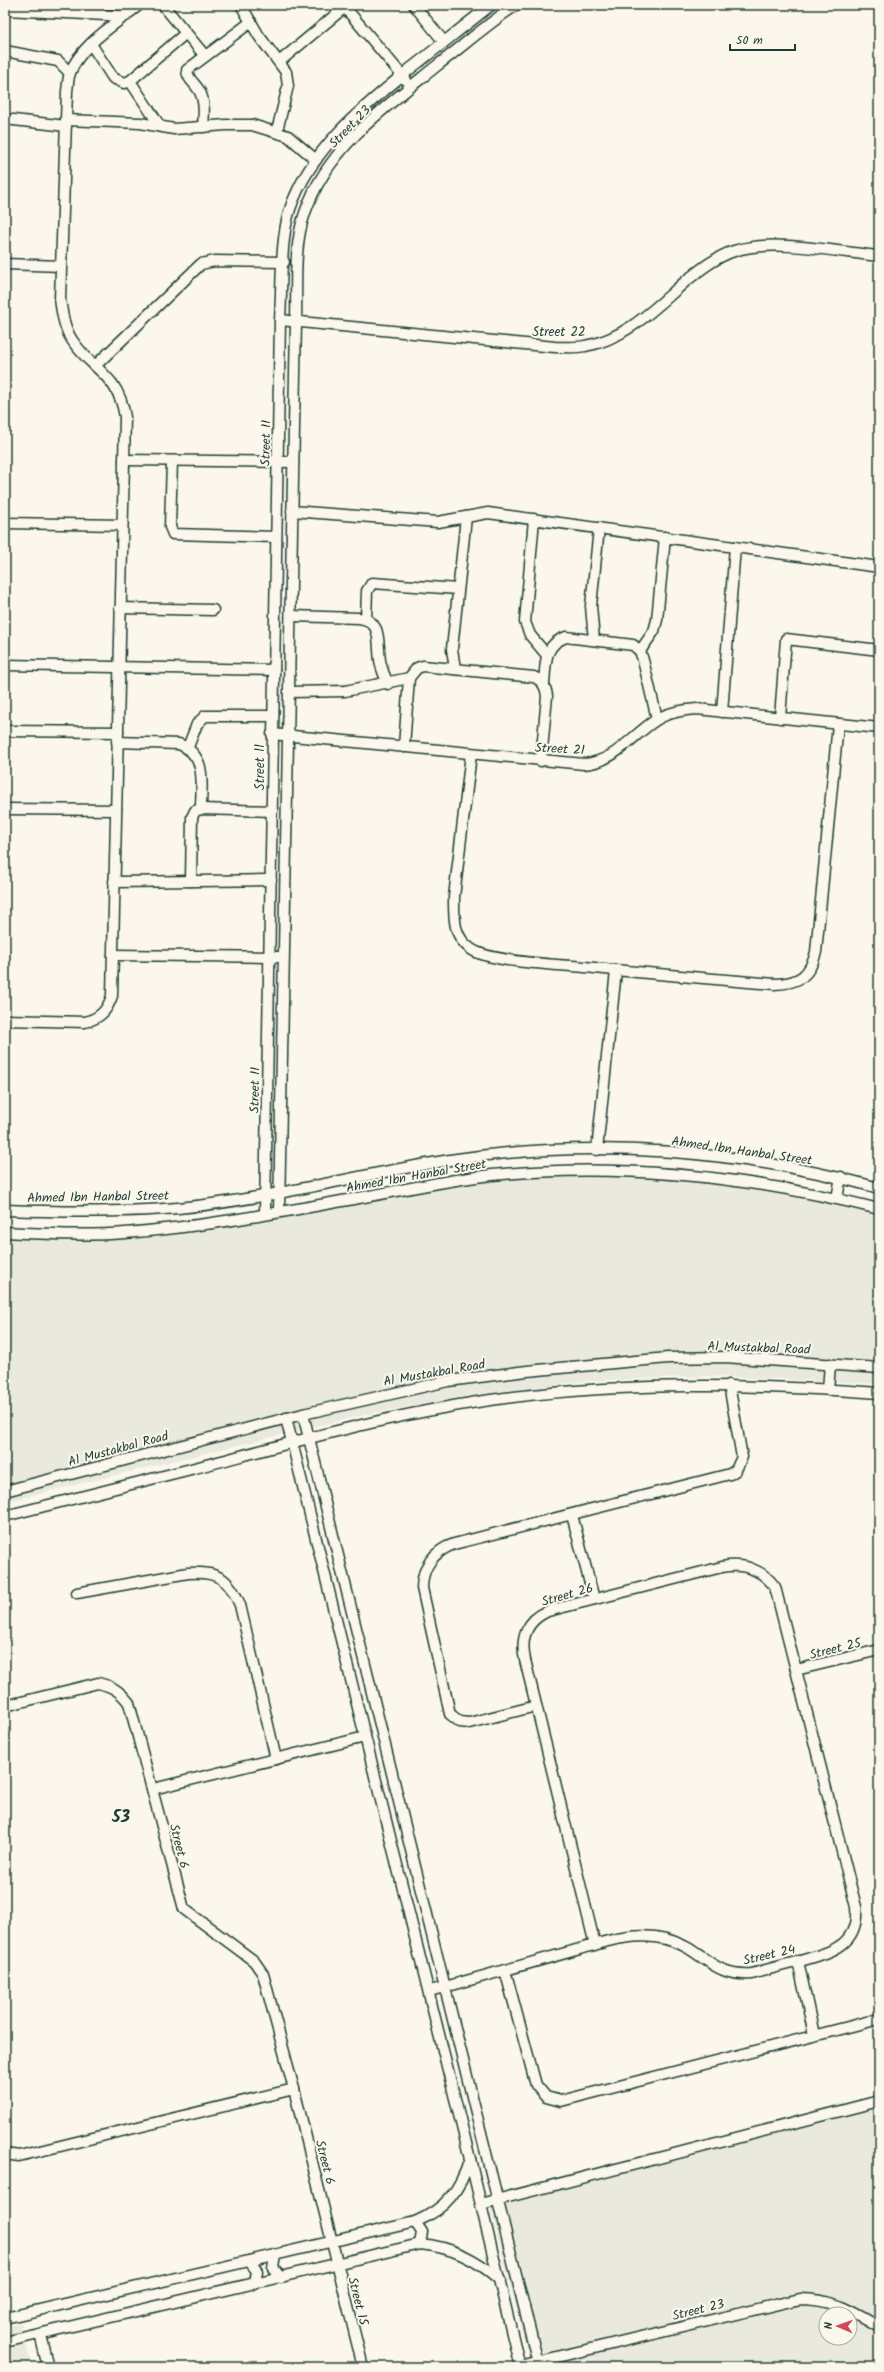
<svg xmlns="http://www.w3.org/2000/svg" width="884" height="2372" viewBox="0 0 884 2372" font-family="Kalam,sans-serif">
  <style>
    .built { fill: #eae9de; fill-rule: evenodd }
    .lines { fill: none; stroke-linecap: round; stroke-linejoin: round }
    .minor-casing { stroke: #1f3d34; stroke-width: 13 }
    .minor { stroke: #fbf7ec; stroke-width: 10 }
    .labels { text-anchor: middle; stroke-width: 4; stroke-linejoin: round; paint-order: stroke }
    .street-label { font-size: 13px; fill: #1f3d34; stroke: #fbf7ec }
    .district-label { font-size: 17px; font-weight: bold; fill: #1f3d34; stroke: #fbf7ec }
  </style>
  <rect width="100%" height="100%" fill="#fbf7ec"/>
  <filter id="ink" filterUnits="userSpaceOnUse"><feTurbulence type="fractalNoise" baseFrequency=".025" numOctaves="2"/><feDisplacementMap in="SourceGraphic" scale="8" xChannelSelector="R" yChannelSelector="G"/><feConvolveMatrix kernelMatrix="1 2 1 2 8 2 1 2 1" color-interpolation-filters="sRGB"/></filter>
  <g filter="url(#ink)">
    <!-- built -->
    <g class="built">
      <path d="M632 1168 879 1205V1384L713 1376 587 1381 472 1395 359 1416 5 1502V1228L50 1231 123 1229 195 1222 422 1182Z"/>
      <path d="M879 2107V2367H531L490 2207ZM826 2314H850V2338H826Z"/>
      <path d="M21 2323 32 2367H5V2327Z"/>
    </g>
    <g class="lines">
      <defs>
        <g id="minor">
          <path d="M163 5 205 56"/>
          <path d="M241 5 259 36 286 72 288 86 277 131"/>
          <path d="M343 5 406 80"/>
          <path d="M414 5 444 42"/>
          <path d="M5 10 126 16"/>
          <path d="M91 44 113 78 124 83 130 81 186 33"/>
          <path d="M5 51 58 61 70 73"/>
          <path d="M279 62 345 7"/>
          <path d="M130 81 160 126"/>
          <path d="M5 119 66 126"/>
          <path d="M66 120 140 123 174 129 226 125H252L288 136 316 160"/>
          <path d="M203 127C204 115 205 102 200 92 196 84 187 79 187 70L251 22"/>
          <path d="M5 264 61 266"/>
          <path d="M280 320 555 347C565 347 576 348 585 346 626 339 656 307 686 281 701 269 716 257 734 251 773 238 837 252 879 256"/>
          <path d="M96 365 201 264 215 261 284 262"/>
          <path d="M124 460 293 462"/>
          <path d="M172 461 170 527 173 534 276 537"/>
          <path d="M292 511 438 522 488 513 879 567"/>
          <path d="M534 519 525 622 530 635 546 654"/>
          <path d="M5 523 122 525"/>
          <path d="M120 608 213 610"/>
          <path d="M291 616 359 618C383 621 377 642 380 660 381 669 385 676 388 684"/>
          <path d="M366 619 367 591 372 583 458 589"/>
          <path d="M594 640 591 606 599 528"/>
          <path d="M640 651 654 631 657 620 665 537"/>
          <path d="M5 665 274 670"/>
          <path d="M455 669 452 649 466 517"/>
          <path d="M544 684C546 664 543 645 566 637L633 645 640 651 643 660 657 719"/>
          <path d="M290 692 345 691 409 678"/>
          <path d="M722 712 735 547"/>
          <path d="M780 718 786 639 879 650"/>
          <path d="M5 731 118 732"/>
          <path d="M272 734 584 764C615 762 631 736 656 720 668 712 683 710 697 709L879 728"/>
          <path d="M117 742 179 744C208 756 201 783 201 809"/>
          <path d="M188 747 197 724 205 716H273"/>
          <path d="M404 747 409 678 417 668 423 666 534 677C543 681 546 687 547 696L541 761"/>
          <path d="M471 754 454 897C454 917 453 937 471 949 488 962 560 965 584 967 648 973 711 979 775 984 799 983 810 976 816 952L838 724"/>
          <path d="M5 809 116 810"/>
          <path d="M191 881 192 817 195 811 201 809 272 811"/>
          <path d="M114 882 271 880"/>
          <path d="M113 955 278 957"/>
          <path d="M5 1020 85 1022C100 1018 107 1011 112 996L125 417C118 373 93 372 72 340 64 328 62 313 60 299L67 91C68 85 68 78 70 73 81 44 116 24 139 5"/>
          <path d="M597 1150 616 971"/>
          <path d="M837 1198 841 1177"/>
          <path d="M5 1210C62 1212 120 1213 178 1208 272 1199 364 1173 457 1159 596 1138 744 1151 879 1188"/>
          <path d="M279 1212 296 322C297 287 293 246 305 213 327 147 387 106 439 64 465 44 489 23 516 5"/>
          <path d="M265 1213 280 320C282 288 280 239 290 209 311 148 362 108 410 69 437 48 464 26 491 5"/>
          <path d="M5 1232C45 1234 85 1236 125 1233 201 1227 277 1213 353 1199 399 1191 445 1180 492 1175 623 1162 752 1177 879 1209"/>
          <path d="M828 1390 830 1364"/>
          <path d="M303 1414 539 2367"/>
          <path d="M286 1418 470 2159 520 2367"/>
          <path d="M5 1491 303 1414 448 1381 527 1371 668 1358 725 1357 879 1368"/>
          <path d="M572 1515 594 1599"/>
          <path d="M5 1516C67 1500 129 1485 191 1469 295 1442 398 1412 505 1398 630 1382 754 1384 879 1393"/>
          <path d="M77 1593 188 1573C217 1571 229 1578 240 1605L276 1759"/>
          <path d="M796 1670 879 1650"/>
          <path d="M5 1706 98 1683C112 1686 120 1691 129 1703L184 1909 254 1961 263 1974 294 2089 363 2367"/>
          <path d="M536 1706 469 1723 460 1722 450 1714 422 1588C422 1567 434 1551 454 1544L730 1474 736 1470 742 1457 729 1385"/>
          <path d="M153 1789 365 1737"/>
          <path d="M798 1961 814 2035"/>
          <path d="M505 1970 536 2085 546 2097 561 2101 879 2019"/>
          <path d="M429 1991 445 1987 608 1941C635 1934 663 1933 688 1948 712 1963 722 1976 752 1974 768 1969 784 1965 800 1961 831 1952 859 1946 856 1907L775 1587C762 1569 743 1563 722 1567L548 1611C527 1620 520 1638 525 1660L595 1945"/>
          <path d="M5 2154 19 2156 294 2089"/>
          <path d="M481 2204 879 2101"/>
          <path d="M415 2222 422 2232 420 2244"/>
          <path d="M275 2255 273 2268 281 2278"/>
          <path d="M249 2261 257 2271 255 2284"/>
          <path d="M5 2318 415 2222C446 2209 460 2190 470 2159"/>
          <path d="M40 2334 48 2367"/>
          <path d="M5 2342 420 2244C452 2247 476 2259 500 2280"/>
          <path d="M519 2366 800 2299C833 2299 851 2311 879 2327"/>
        </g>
      </defs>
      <!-- minor casing -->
      <use href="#minor" class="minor-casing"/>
      <!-- minor -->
      <use href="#minor" class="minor"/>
    </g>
  </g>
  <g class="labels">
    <!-- street labels -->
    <g class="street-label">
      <text transform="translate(349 126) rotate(-46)" y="5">Street 23</text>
      <text x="559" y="336">Street 22</text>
      <text transform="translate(265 443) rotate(-89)" y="5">Street 11</text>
      <text transform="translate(560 748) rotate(3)" y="5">Street 21</text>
      <text transform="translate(259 767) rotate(-90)" y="5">Street 11</text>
      <text transform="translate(254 1090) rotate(-89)" y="5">Street 11</text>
      <text transform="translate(742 1150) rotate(8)" y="5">Ahmed Ibn Hanbal Street</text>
      <text transform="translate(416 1175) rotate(-10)" y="5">Ahmed Ibn Hanbal Street</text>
      <text transform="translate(98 1196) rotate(-1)" y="5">Ahmed Ibn Hanbal Street</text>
      <text transform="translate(759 1347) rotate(2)" y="5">Al Mustakbal Road</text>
      <text transform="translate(434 1372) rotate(-10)" y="5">Al Mustakbal Road</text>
      <text transform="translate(118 1448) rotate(-15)" y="5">Al Mustakbal Road</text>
      <text transform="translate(567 1594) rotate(-16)" y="5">Street 26</text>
      <text transform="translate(835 1648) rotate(-14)" y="5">Street 25</text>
      <text transform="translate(180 1846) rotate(76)" y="5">Street 6</text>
      <text transform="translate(769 1954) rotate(-13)" y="5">Street 24</text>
      <text transform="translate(326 2162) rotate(76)" y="5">Street 6</text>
      <text transform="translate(359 2301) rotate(76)" y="5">Street 15</text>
      <text transform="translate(698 2309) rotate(-14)" y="5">Street 23</text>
    </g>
    <!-- district labels -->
    <g class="district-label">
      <text x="121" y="1822">53</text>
    </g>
  </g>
  <!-- margin -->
  <rect width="884" height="2372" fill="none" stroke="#fbf7ec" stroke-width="20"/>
  <rect x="10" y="10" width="864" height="2352" fill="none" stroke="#1f3d34" stroke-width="1.5" filter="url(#ink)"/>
  <!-- north arrow -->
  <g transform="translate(838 2326) rotate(272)"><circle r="19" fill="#fbf7ec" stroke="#a3ada2"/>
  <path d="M0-3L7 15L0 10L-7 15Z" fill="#d1495b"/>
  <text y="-6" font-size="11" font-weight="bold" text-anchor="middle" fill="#1f3d34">N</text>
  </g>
  <!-- scale -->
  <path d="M730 44v6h65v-6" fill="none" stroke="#1f3d34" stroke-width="2"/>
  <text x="736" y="44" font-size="12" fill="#1f3d34" stroke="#fbf7ec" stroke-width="3" paint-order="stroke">50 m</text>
</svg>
